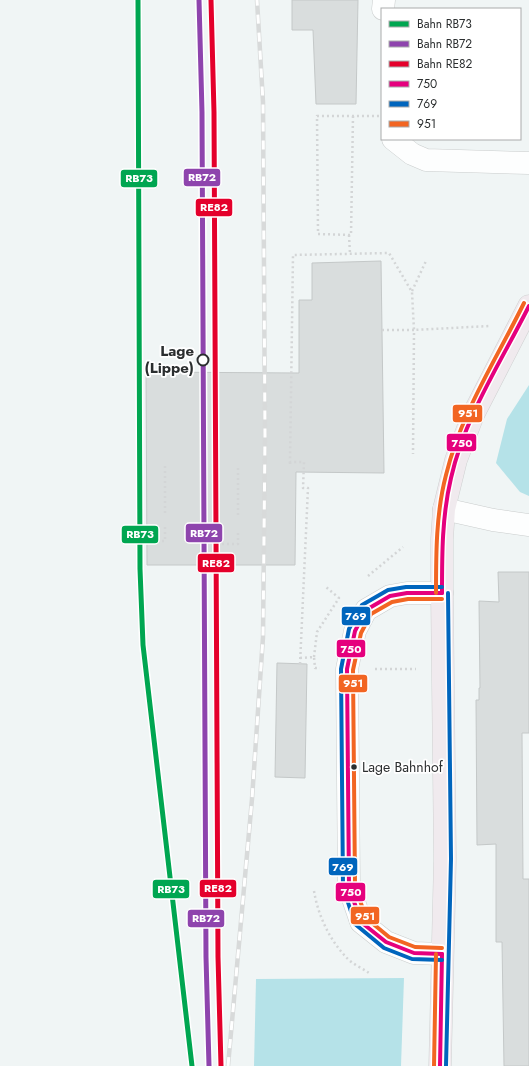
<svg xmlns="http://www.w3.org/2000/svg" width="529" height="1066" viewBox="0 0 529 1066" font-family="Jost,sans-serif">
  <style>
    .green { fill: #b5e2e8 }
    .building { fill: #d9dddd; stroke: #c4c8c8 }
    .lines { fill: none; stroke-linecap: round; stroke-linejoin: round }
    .minor-casing { stroke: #cacdcd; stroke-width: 23 }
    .major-casing { stroke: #cfd1d1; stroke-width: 23 }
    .path { stroke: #d3d5d6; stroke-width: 2.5; stroke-dasharray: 2 3; stroke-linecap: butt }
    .minor { stroke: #fdfefe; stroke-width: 22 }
    .major { stroke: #f0eaee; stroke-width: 22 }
    .rail-casing { stroke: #d8dada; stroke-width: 4.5 }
    .rail { stroke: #fff; stroke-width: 3; stroke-dasharray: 9; stroke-linecap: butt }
    .bus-1-casing { stroke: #fff; stroke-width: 7 }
    .bus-2-casing { stroke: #fff; stroke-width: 7 }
    .bus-3-casing { stroke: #fff; stroke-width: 7 }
    .bus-1 { stroke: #e5007d; stroke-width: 4 }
    .bus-2 { stroke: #0065bd; stroke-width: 4 }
    .bus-3 { stroke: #f26522; stroke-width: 4 }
    .rail-1-casing { stroke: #fff; stroke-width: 8 }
    .rail-2-casing { stroke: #fff; stroke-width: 8 }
    .rail-3-casing { stroke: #fff; stroke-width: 8 }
    .rail-1 { stroke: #00a651; stroke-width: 5 }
    .rail-2 { stroke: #8e44ad; stroke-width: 5 }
    .rail-3 { stroke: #e4002b; stroke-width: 5 }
    .stop-dot { fill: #fff; stroke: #2b2e2f; stroke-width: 2 }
    .bus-dot { fill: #2b2e2f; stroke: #fff; stroke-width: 1.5 }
    .labels { text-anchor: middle; stroke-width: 3.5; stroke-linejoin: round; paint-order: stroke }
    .bus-label { font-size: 14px; fill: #2b2e2f; stroke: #fff; text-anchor: start }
    .stop-label { font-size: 15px; font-weight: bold; fill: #2b2e2f; stroke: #fff; text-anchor: end }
    .line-badge { stroke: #fff; stroke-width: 1.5 }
    .badge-label { font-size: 11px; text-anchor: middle; font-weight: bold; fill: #fff }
  </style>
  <rect width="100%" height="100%" fill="#f0f5f5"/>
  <!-- green -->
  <g class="green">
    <path d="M529 385V496L520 492 496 463 507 419Z"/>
    <path d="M404 978 401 1066H254L256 979Z"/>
  </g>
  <!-- building -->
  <g class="building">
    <path d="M292 0H358L356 104H316L313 30H292Z"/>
    <path d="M381 261 384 473 296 472 295 565H147L146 372 299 373V300H312V263Z"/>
    <path d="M498 572H529V733H522L523 879H529V1066H504L502 942H496V844L477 845 476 700H479V688H480L479 601 499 602Z"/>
    <path d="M277 663 307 664 305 778 275 777Z"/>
  </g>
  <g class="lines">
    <defs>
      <g id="minor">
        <path d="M383 9 384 0"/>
        <path d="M393 139 412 154 426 160 529 163"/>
        <path d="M444 509 493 520 529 525"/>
        <path d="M442 593H407L390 596 366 610 355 631 347 669 349 887 361 922 386 942 414 953 442 954"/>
      </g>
      <path id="major" d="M440 1066 445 859 442 593V539L444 509 456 460 473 415 529 306"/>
    </defs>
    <!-- minor casing -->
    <use href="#minor" class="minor-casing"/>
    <!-- major casing -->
    <use href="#major" class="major-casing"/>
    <!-- path -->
    <g class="path">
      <path d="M353 116 351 235 318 234 317 116H380"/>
      <path d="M349 235 350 254"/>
      <path d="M412 291 426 261"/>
      <path d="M382 330H414L413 454"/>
      <path d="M290 462V466"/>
      <path d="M238 468V516"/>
      <path d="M165 513V466"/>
      <path d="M147 541H165V527"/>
      <path d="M217 544H238V530"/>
      <path d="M368 576 403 547"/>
      <path d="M314 657 317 632 339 598 326 587"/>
      <path d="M300 658 314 657 315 668H320"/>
      <path d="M300 664 308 488H303L304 462H290L293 255 389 253 412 292 414 330 489 326"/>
      <path d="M375 669H416"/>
      <path d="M314 891C318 915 329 939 346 957 352 964 362 968 369 973"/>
    </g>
    <!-- minor -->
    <use href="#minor" class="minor"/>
    <!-- major -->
    <use href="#major" class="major"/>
    <defs>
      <path id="rail" d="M228 1066 252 799 263 637 265 437 263 102 257 0"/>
    </defs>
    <!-- rail casing -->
    <use href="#rail" class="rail-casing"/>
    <!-- rail -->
    <use href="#rail" class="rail"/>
    <defs>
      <g id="bus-1">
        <path d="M442 593H407L390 596 366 610 355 631 347 669 349 887 361 922 386 942 414 953 442 954"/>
        <path d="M442 593C442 554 442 516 451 478 465 416 501 362 529 306"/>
        <path d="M440 1066 442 954"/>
      </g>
      <g id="bus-2">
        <path d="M442 960 412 959 384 948 355 924 343 887 341 669 349 629 362 605 388 590 406 587H442"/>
        <path d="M446 1066 451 859 448 593"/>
      </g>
      <g id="bus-3">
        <path d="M436 593C436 554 436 513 446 475 461 413 496 360 524 303"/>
        <path d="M442 599H408L392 602 371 614 361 633 353 670 355 886 366 918 389 937 415 947 442 948"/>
        <path d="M434 1066 436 954"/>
      </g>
    </defs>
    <!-- bus-1 casing -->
    <use href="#bus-1" class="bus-1-casing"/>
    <!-- bus-2 casing -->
    <use href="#bus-2" class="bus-2-casing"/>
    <!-- bus-3 casing -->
    <use href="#bus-3" class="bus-3-casing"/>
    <!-- bus-1 -->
    <use href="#bus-1" class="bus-1"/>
    <!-- bus-2 -->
    <use href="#bus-2" class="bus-2"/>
    <!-- bus-3 -->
    <use href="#bus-3" class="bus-3"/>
    <defs>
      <path id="rail-1" d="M138 0 140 569 143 645 192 1066"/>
      <path id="rail-2" d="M199 0 202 112 206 957 209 1066"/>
      <path id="rail-3" d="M211 0 214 112 218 957 221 1066"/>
    </defs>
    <!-- rail-1 casing -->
    <use href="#rail-1" class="rail-1-casing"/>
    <!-- rail-2 casing -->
    <use href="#rail-2" class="rail-2-casing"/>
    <!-- rail-3 casing -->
    <use href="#rail-3" class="rail-3-casing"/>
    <!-- rail-1 -->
    <use href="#rail-1" class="rail-1"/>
    <!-- rail-2 -->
    <use href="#rail-2" class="rail-2"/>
    <!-- rail-3 -->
    <use href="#rail-3" class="rail-3"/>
  </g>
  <!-- markers -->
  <circle class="stop-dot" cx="203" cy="360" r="5.5"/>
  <circle class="bus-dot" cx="354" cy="767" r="3.5"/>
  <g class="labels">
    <!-- bus labels -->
    <g class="bus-label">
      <text x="362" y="772">Lage Bahnhof</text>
    </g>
    <!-- stop labels -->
    <g class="stop-label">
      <text x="194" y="356">Lage<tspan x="194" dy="17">(Lippe)</tspan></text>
    </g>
  </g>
  <g class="line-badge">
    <rect x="183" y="168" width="38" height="19" rx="4" fill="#8e44ad"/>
    <rect x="120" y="169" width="38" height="19" rx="4" fill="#00a651"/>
    <rect x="195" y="198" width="38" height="19" rx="4" fill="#e4002b"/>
    <rect x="452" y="404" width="31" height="19" rx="4" fill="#f26522"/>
    <rect x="446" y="433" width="31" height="19" rx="4" fill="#e5007d"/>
    <rect x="185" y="523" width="38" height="20" rx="4" fill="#8e44ad"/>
    <rect x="121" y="525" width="38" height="19" rx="4" fill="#00a651"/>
    <rect x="197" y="553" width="38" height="20" rx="4" fill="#e4002b"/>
    <rect x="341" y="606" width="30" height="20" rx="4" fill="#0065bd"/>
    <rect x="336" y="639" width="30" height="19" rx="4" fill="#e5007d"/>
    <rect x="338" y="674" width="30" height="19" rx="4" fill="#f26522"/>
    <rect x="328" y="857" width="30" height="19" rx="4" fill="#0065bd"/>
    <rect x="199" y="879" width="38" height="19" rx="4" fill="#e4002b"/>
    <rect x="152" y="879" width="38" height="20" rx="4" fill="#00a651"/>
    <rect x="335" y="882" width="31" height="20" rx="4" fill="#e5007d"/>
    <rect x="350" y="906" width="30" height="19" rx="4" fill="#f26522"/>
    <rect x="187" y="909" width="38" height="19" rx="4" fill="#8e44ad"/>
  </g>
  <g class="badge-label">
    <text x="202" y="181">RB72</text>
    <text x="139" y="182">RB73</text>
    <text x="214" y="211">RE82</text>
    <text x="468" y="417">951</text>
    <text x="462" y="447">750</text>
    <text x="204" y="537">RB72</text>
    <text x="140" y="538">RB73</text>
    <text x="216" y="567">RE82</text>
    <text x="356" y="620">769</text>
    <text x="351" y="653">750</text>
    <text x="353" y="687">951</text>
    <text x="343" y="871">769</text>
    <text x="218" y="892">RE82</text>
    <text x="171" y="893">RB73</text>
    <text x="351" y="896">750</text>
    <text x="365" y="920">951</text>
    <text x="206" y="922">RB72</text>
  </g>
  <!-- legend -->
  <rect x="381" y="8" width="140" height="132" fill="#ffffff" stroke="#aaabac"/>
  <rect x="389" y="21" width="20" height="6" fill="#00a651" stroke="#aaabac"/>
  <text x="417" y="28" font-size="12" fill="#2b2e2f">Bahn RB73</text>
  <rect x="389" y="41" width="20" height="6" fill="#8e44ad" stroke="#aaabac"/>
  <text x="417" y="48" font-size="12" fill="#2b2e2f">Bahn RB72</text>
  <rect x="389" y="61" width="20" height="6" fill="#e4002b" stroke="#aaabac"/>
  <text x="417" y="68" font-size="12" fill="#2b2e2f">Bahn RE82</text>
  <rect x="389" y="81" width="20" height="6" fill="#e5007d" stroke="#aaabac"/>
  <text x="417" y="88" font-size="12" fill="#2b2e2f">750</text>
  <rect x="389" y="101" width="20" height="6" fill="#0065bd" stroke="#aaabac"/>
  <text x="417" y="108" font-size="12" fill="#2b2e2f">769</text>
  <rect x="389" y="121" width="20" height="6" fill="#f26522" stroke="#aaabac"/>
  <text x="417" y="128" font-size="12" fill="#2b2e2f">951</text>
</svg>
